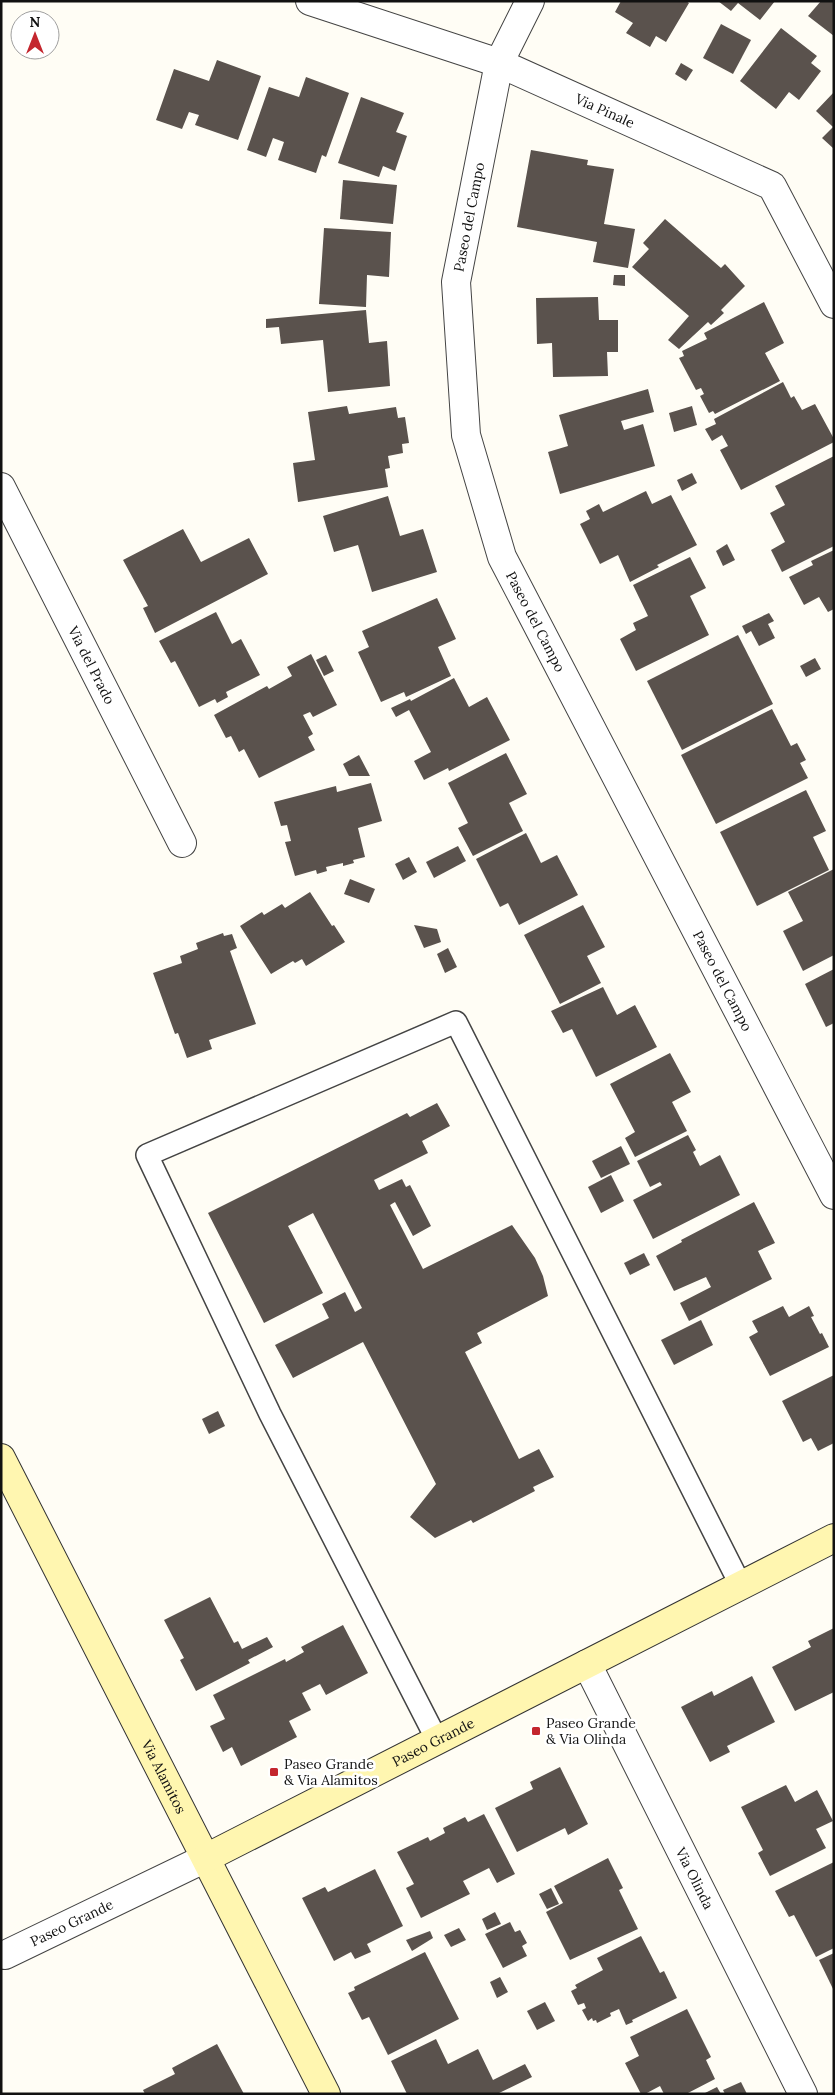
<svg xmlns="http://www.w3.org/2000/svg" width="835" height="2095" viewBox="0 0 835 2095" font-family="Lora,serif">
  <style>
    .building { fill: #5a524d }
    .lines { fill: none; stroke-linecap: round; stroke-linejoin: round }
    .lane-casing { stroke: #444; stroke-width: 24 }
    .street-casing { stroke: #444; stroke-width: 30 }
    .secondary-casing { stroke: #333; stroke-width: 30 }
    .lane { stroke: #fff; stroke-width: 21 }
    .street { stroke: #fff; stroke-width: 28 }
    .secondary { stroke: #fff6b0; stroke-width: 28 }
    .poi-dot { fill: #c4262e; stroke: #fff; stroke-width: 2 }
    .labels { text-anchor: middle; stroke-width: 5; stroke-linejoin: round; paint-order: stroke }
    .street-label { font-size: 14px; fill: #111; stroke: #fff }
    .poi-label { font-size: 14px; fill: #111; stroke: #fff; text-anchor: start }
  </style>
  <rect width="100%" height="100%" fill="#fffdf5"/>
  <!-- building -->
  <g class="building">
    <path d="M621 1H686L689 3 666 42 656 36 650 47 626 33 633 23 615 12Z"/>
    <path d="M718 1H775L760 20 738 3 731 11Z"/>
    <path d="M821 1H834V36L808 16Z"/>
    <path d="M721 24 751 40 733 74 703 58Z"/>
    <path d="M781 28 817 56 811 63 821 71 799 100 789 92 776 109 740 81Z"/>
    <path d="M217 60 261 76 238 140 195 125 199 115 189 112 182 129 156 120 174 69 209 81Z"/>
    <path d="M681 63 693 70 686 81 675 74Z"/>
    <path d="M306 77 349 93 326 157 322 155 316 173 278 160 284 142 273 138 266 157 247 150 269 87 299 97Z"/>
    <path d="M834 92V149L822 138 833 127 816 111Z"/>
    <path d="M361 97 404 113 396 132 407 136 395 171 383 166 379 177 338 163Z"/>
    <path d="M531 150 588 160 587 165 614 169 604 224 635 229 628 268 593 262 597 242 517 227Z"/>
    <path d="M343 180 397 185 393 224 340 219Z"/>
    <path d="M665 219 721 268 725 264 745 286 721 310 724 313 711 325 708 322 679 349 668 340 689 316 632 267 649 249 643 243Z"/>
    <path d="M324 228 391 232 389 277 367 275 366 307 319 304Z"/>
    <path d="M614 275H625V286L613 285Z"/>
    <path d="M598 297 599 320H618V352H607L608 376 553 377 552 343 537 344 536 298Z"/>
    <path d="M764 302 784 343 765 353 780 381 715 414 713 411 709 413 700 396 704 394 701 388 696 390 679 358 684 356 682 351 707 339 704 333Z"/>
    <path d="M366 310 369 343 387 341 390 386 328 392 323 340 281 344 279 327 266 328V319Z"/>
    <path d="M783 382 791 398 794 396 802 410 815 404 834 439V442L741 490 720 450 728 446 722 435 712 441 705 429 716 424 714 419Z"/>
    <path d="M648 389 654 412 621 421 624 430 643 424 655 466 560 494 548 452 568 446 559 415Z"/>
    <path d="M347 406 349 414 396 407 398 418 405 417 409 443 402 444 403 453 388 456 390 468 385 469 388 487 298 502 293 463 315 460 308 412Z"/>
    <path d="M692 406 697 425 674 432 669 413Z"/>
    <path d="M834 456V546L782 572 771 550 785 542 770 513 785 505 775 486Z"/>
    <path d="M692 473 697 483 682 491 677 480Z"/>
    <path d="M646 491 652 504 671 495 697 545 657 565 659 567 630 582 618 555 600 564 580 524 590 519 586 511 599 504 603 512Z"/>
    <path d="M388 496 400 536 423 529 437 572 372 592 358 545 334 552 323 516Z"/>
    <path d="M183 529 201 562 249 538 268 574 155 633 143 608 148 606 123 560Z"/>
    <path d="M727 544 735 560 723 566 716 551Z"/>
    <path d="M834 550V609L828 612 819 597 804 605 789 577 813 565 811 561Z"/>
    <path d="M690 557 706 588 690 596 709 635 636 671 620 639 636 630 633 623 648 616 633 585Z"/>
    <path d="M437 598 456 639 438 647 451 676 406 697 404 692 381 702 358 652 369 647 362 631Z"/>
    <path d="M216 612 232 644 241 639 260 675 226 692 228 697 217 703 215 699 199 707 175 661 171 663 159 641Z"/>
    <path d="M769 613 774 621 768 624 775 638 759 646 751 631 746 634 742 626Z"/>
    <path d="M738 635 773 704 682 750 647 681Z"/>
    <path d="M311 654 337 705 313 717 310 712 303 715 313 734 308 737 315 750 259 778 244 749 239 752 231 736 226 738 214 715 267 686 269 689 292 676 287 667Z"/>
    <path d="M326 655 334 671 324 676 316 660Z"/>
    <path d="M815 658 821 669 806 677 800 666Z"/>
    <path d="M454 678 469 707 487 697 510 740 449 771 448 768 424 780 414 761 431 752 409 710 396 717 391 708 410 699 411 701Z"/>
    <path d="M772 709 791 746 797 743 806 760 800 763 808 778 716 824 681 755Z"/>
    <path d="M506 753 527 794 509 803 523 831 473 856 458 828 468 823 448 783Z"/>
    <path d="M359 755 370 776H349L343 764Z"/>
    <path d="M371 783 382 821 358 828 365 857 353 860 354 863 343 866V863L326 867 327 871 317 874 316 870 295 876 285 842 291 841 287 825 281 826 274 802 336 786 337 792Z"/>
    <path d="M806 790 826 831 813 837 829 870 757 906 720 832Z"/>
    <path d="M526 833 541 863 557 855 578 895 519 925 508 903 500 907 476 859Z"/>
    <path d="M458 846 466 861 434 878 426 862Z"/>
    <path d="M409 857 417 872 403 880 395 864Z"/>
    <path d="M834 869V955L803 971 783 931 803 921 788 892Z"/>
    <path d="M350 879 375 889 369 903 344 894Z"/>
    <path d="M310 892 332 926 334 925 345 942 306 966 302 959 295 963 293 961 271 974 240 926 262 912 264 915 282 904 285 908Z"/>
    <path d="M583 905 605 947 587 956 601 983 560 1004 524 935Z"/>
    <path d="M414 925 437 929 441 942 424 948Z"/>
    <path d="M223 933 224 936 232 934 237 948 230 951 256 1024 209 1040 212 1049 187 1058 178 1033 175 1034 153 973 182 963 180 956 198 949 196 943Z"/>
    <path d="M448 948 457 967 445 973 437 954Z"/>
    <path d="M834 969V1023L826 1027 805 984Z"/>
    <path d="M603 987 617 1015 635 1005 657 1047 596 1077 572 1029 563 1033 551 1011Z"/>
    <path d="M670 1053 691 1092 672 1102 687 1131 635 1157 625 1138 635 1132 610 1084Z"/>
    <path d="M437 1103 450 1126 422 1141 428 1153 374 1180 379 1190 402 1179 406 1187 410 1185 431 1226 413 1236 395 1202 390 1205 423 1269 512 1225 535 1258 543 1276 548 1296 477 1333 482 1343 465 1352 519 1459 539 1449 554 1477 533 1487 535 1491 473 1523 471 1520 435 1538 410 1517 436 1484 363 1342 293 1378 275 1345 329 1318 322 1304 345 1292 355 1312 362 1308 313 1213 288 1226 323 1293 264 1323 208 1213 407 1113 410 1117Z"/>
    <path d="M688 1135 696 1150 693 1152 700 1166 720 1155 740 1195 653 1239 633 1200 662 1185 660 1182 650 1187 637 1161Z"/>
    <path d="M621 1146 630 1164 601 1178 592 1161Z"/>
    <path d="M611 1175 624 1201 601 1213 588 1187Z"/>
    <path d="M754 1202 775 1243 758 1251 772 1279 689 1321 680 1303 711 1287 706 1277 674 1291 656 1256 682 1242 681 1240Z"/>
    <path d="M644 1253 650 1265 630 1275 624 1263Z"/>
    <path d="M783 1306 789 1317 809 1306 814 1316 811 1317 820 1334 822 1333 829 1347 770 1376 749 1337 758 1332 752 1321Z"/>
    <path d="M701 1320 713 1345 674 1365 661 1340Z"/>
    <path d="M834 1375V1443L818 1451 811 1438 803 1442 782 1401Z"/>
    <path d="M218 1411 225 1426 209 1434 202 1419Z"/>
    <path d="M210 1597 234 1643 238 1641 242 1649 267 1637 273 1647 248 1660 250 1663 196 1691 180 1660 184 1658 164 1620Z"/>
    <path d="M343 1625 368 1673 326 1695 320 1684 302 1693 311 1710 289 1721 297 1737 241 1766 232 1747 223 1752 210 1726 225 1719 213 1695 285 1659 286 1662 304 1652 301 1647Z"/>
    <path d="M834 1628V1692L795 1711 772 1667 811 1647 808 1641Z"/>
    <path d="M752 1676 775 1722 727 1746 730 1752 710 1762 681 1707 712 1691 714 1696Z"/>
    <path d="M560 1767 588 1824 568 1835 565 1828 517 1852 495 1808 533 1789 530 1782Z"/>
    <path d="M786 1785 795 1802 817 1790 833 1821 816 1829 826 1848 770 1876 758 1853 763 1850 741 1807Z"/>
    <path d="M484 1814 515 1874 497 1883 489 1868 463 1881 470 1894 421 1918 406 1888 414 1884 397 1852 428 1837 430 1841 445 1833 443 1828 465 1817 468 1822Z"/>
    <path d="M608 1858 623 1888 619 1890 638 1929 570 1960 546 1912 563 1903 554 1886Z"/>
    <path d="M834 1862V1948L816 1957 794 1915 789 1917 775 1891Z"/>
    <path d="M375 1869 403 1926 367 1944 371 1952 355 1959 351 1952 334 1961 302 1898 325 1887 328 1892Z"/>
    <path d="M551 1888 559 1904 547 1909 539 1894Z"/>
    <path d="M495 1912 501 1924 487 1930 482 1919Z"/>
    <path d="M510 1922 515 1932 520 1930 527 1943 522 1946 527 1956 503 1968 485 1934Z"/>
    <path d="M459 1928 466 1940 451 1947 444 1935Z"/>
    <path d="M430 1931 433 1938 412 1951 406 1940Z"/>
    <path d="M641 1936 660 1973 664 1971 677 1998 632 2020 633 2022 626 2025 619 2009 610 2013 611 2016 597 2023 596 2020 593 2021 592 2018 588 2021 582 2010 586 2008 584 2003 578 2005 571 1991 577 1988 575 1985 603 1970 597 1958Z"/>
    <path d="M425 1952 459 2019 388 2055 369 2017 362 2020 348 1993 355 1990 354 1987Z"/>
    <path d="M834 1953V1991L819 1960Z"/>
    <path d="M500 1977 508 1992 497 1998 490 1982Z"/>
    <path d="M545 2002 555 2021 537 2030 527 2011Z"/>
    <path d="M687 2009 711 2057 706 2060 715 2079 686 2094H664L660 2086 645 2094H641L625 2063 639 2056 630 2037Z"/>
    <path d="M436 2039 448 2064 478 2049 493 2080 525 2064 532 2077 497 2094H407L391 2061Z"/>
    <path d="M217 2044 244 2094H145L143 2090 175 2074 172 2068Z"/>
    <path d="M741 2082 747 2094H725L723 2090Z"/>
    <path d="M717 2087 721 2094H703Z"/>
  </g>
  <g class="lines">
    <defs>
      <path id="lane" d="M437 1740 270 1414 147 1155 456 1022 741 1586"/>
      <g id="street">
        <path id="s1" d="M310 1 499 63 772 186 834 304"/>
        <path id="s2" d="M530 1 499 63 456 282 466 435 502 557 834 1195"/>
        <path id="s3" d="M1 487 182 843"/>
        <path id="s4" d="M587 1664 803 2094"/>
        <path id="s5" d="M5 1955 206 1858"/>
      </g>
      <g id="secondary">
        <path id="s6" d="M1 1458 326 2094"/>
        <path id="s7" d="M206 1858 834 1538"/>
      </g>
    </defs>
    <!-- lane casing -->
    <use href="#lane" class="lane-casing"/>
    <!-- street casing -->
    <use href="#street" class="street-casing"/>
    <!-- secondary casing -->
    <use href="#secondary" class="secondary-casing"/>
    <!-- lane -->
    <use href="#lane" class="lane"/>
    <!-- street -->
    <use href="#street" class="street"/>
    <!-- secondary -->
    <use href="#secondary" class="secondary"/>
  </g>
  <!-- markers -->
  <g class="poi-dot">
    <rect x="531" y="1726" width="10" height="10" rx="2.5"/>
    <rect x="269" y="1767" width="10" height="10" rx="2.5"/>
  </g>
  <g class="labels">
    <!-- street labels -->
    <g class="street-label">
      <text dy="5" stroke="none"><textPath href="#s1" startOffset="315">Via Pinale</textPath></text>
      <text transform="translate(469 217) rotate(-79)" y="5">Paseo del Campo</text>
      <text dy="5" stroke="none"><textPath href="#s2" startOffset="646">Paseo del Campo</textPath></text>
      <text dy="5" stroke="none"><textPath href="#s3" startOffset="200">Via del Prado</textPath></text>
      <text dy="5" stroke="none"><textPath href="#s2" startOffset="1051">Paseo del Campo</textPath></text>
      <text dy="5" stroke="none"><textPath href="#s7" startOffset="255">Paseo Grande</textPath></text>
      <text dy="5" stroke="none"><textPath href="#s6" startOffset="358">Via Alamitos</textPath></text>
      <text dy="5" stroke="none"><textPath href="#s4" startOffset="240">Via Olinda</textPath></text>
      <text dy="5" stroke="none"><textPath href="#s5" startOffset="74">Paseo Grande</textPath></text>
    </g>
    <!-- poi labels -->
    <g class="poi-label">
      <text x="546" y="1728">Paseo Grande<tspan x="546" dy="16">&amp; Via Olinda</tspan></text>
      <text x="284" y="1769">Paseo Grande<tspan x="284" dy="16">&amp; Via Alamitos</tspan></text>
    </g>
  </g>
  <!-- border -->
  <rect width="835" height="2095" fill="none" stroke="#111111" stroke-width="5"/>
  <!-- north arrow -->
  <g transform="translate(35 35)"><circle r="24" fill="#ffffff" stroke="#a0a0a0"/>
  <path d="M0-4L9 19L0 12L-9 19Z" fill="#c4262e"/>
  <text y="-8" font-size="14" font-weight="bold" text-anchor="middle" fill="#111111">N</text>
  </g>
</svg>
